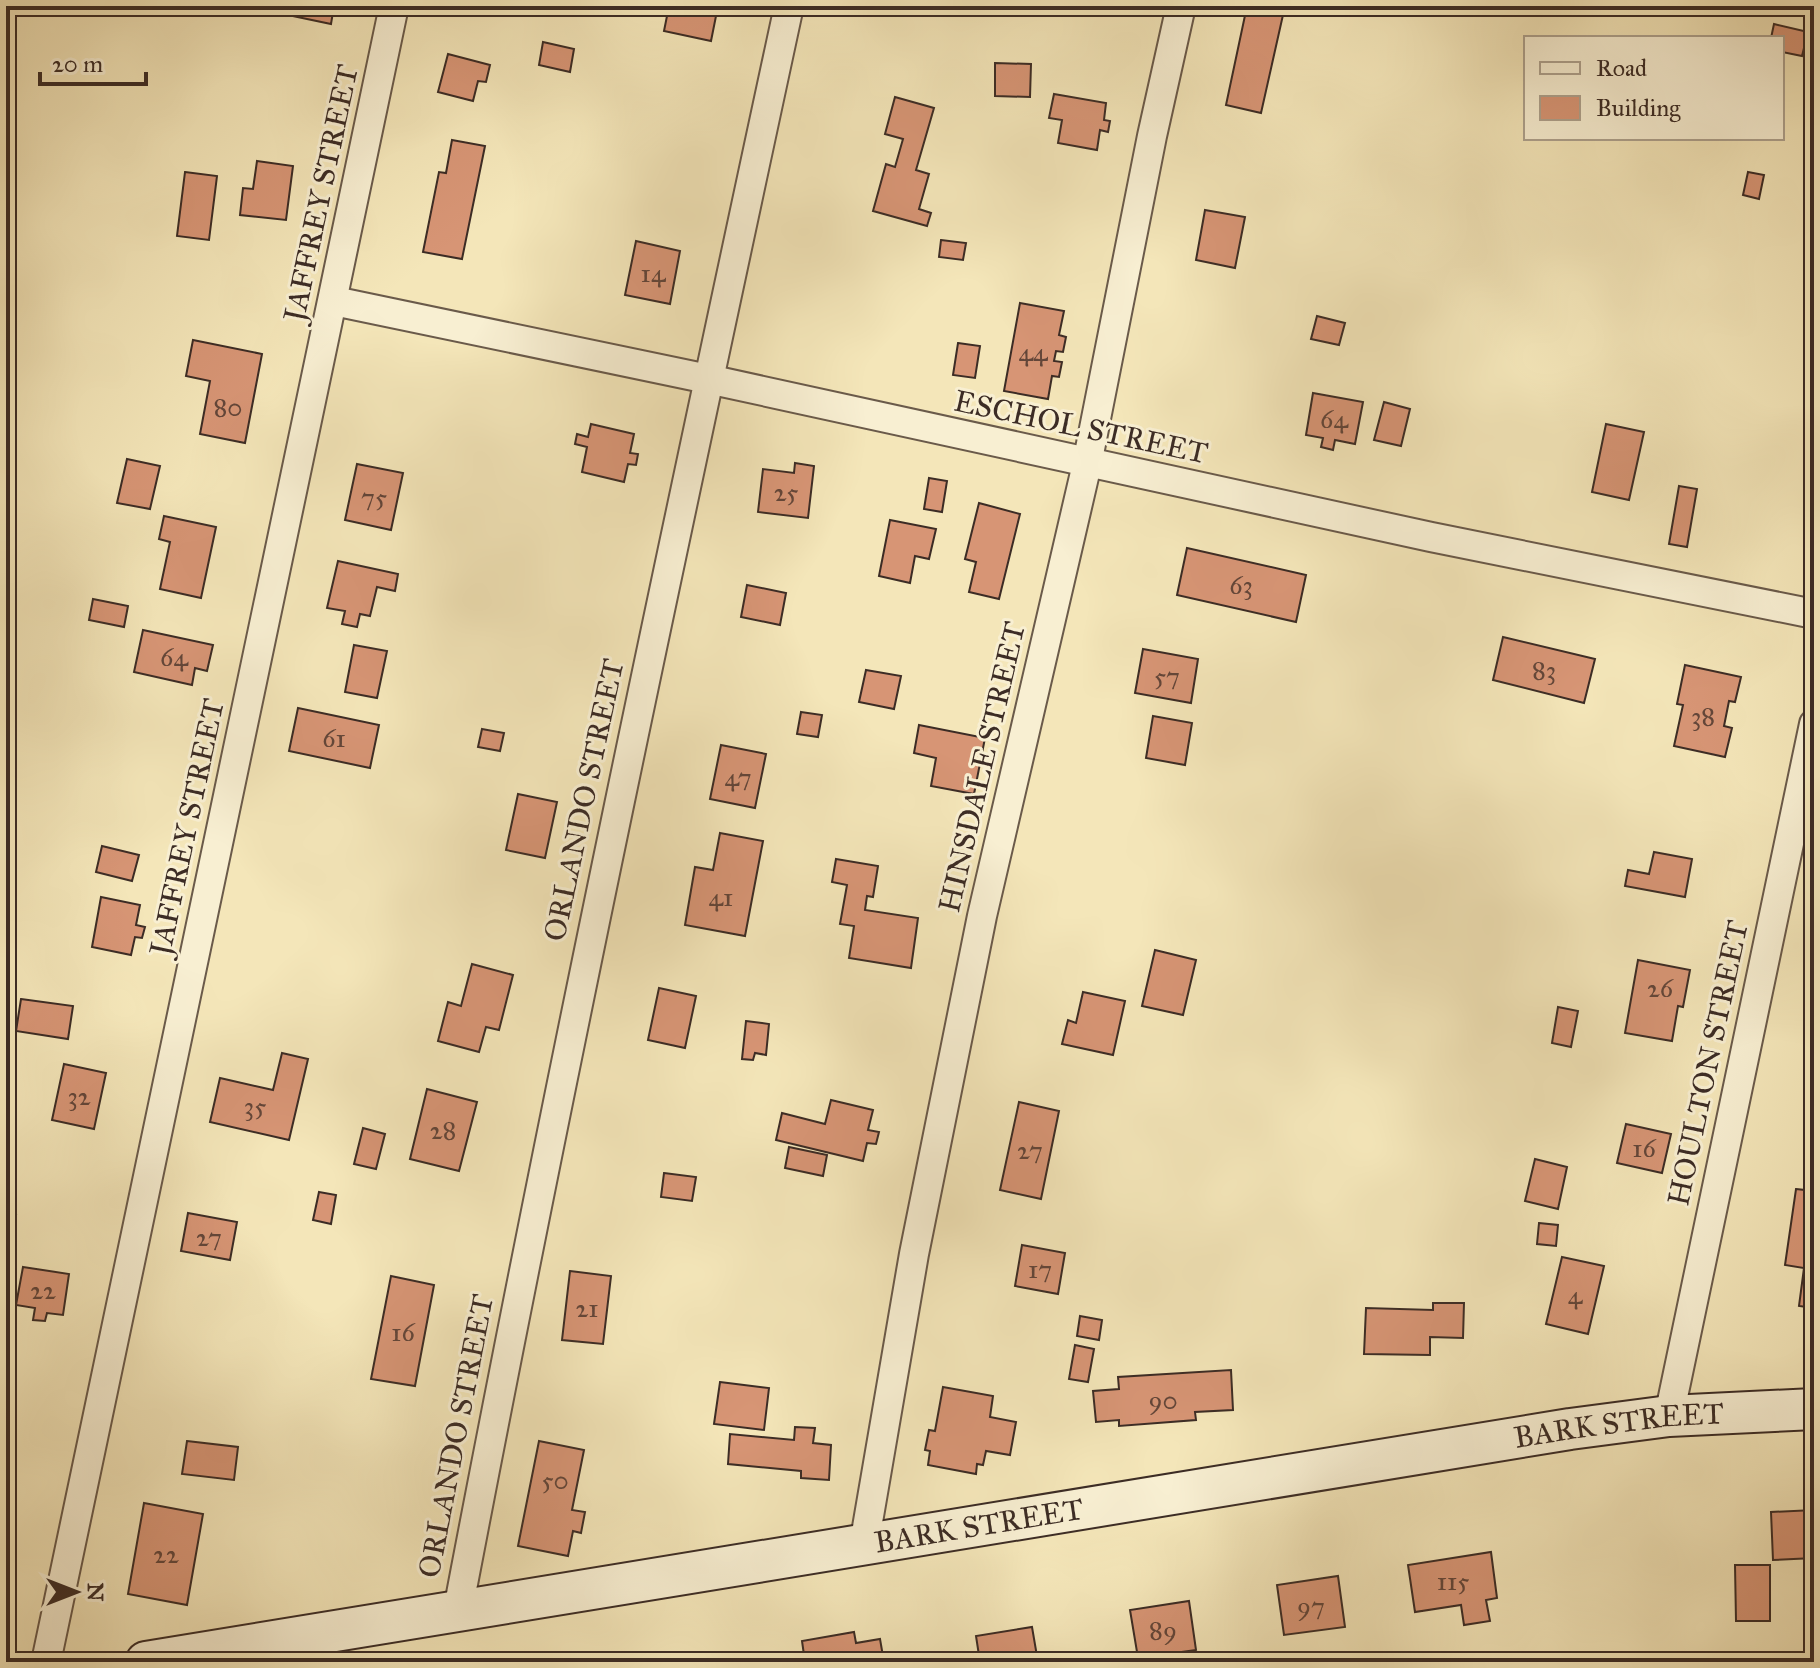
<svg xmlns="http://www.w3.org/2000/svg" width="1820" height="1668" viewBox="0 0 1820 1668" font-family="'IM FELL Great Primer',serif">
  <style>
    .building { fill: #d79575; stroke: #3c2c25; stroke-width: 2 }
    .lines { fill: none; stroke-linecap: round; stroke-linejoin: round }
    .street-casing { stroke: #6a5a4a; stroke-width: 32 }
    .secondary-casing { stroke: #3c2c25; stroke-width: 44 }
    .street { stroke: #f8efd2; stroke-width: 28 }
    .secondary { stroke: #f8efd2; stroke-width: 40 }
    .labels { text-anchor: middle; stroke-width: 6; stroke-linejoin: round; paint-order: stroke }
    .number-label { font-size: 26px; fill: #634639 }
    .street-label { font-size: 30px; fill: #3c2c25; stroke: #f8efd2 }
  </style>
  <rect width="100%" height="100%" fill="#f4e6b9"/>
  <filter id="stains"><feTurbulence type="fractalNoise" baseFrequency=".0025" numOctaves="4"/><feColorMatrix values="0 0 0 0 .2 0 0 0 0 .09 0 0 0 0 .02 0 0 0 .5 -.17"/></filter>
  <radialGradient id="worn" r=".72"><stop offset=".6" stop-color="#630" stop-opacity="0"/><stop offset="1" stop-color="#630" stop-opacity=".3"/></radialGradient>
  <!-- building -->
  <g class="building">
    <path d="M285 6H334L331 24 283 14Z"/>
    <path d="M669 6H718L711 41 664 31Z"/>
    <path d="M1247 6H1285L1261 113 1226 105Z"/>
    <path d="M1774 24 1808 32 1802 56 1782 52V38H1771Z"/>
    <path d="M543 42 574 49 570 72 539 65Z"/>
    <path d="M448 54 490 65 486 82 478 81 473 101 438 92Z"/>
    <path d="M995 63 1031 64 1030 97 995 96Z"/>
    <path d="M1054 94 1106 103 1104 120 1110 121 1108 132 1100 130 1097 150 1058 143 1062 120 1049 118Z"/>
    <path d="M895 97 934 108 916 170 929 174 919 209 931 213 927 226 873 211 886 164 895 167 903 139 885 134Z"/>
    <path d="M452 140 485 146 462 259 423 252 439 172 446 173Z"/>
    <path d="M257 161 293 166 286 220 240 215 243 188 253 189Z"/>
    <path d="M185 172 217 176 209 240 177 236Z"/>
    <path d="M1748 172 1764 175 1759 199 1743 195Z"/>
    <path d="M1205 210 1245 217 1235 268 1196 260Z"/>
    <path d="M941 240 966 243 963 260 939 257Z"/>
    <path d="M636 241 680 251 670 304 625 295Z"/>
    <path d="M1020 303 1064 311 1059 335 1066 337 1063 352 1056 351 1054 361 1062 362 1059 377 1052 376 1048 399 1004 391Z"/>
    <path d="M1317 316 1345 323 1339 345 1311 339Z"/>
    <path d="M193 340 262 354 245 443 200 434 210 381 186 376Z"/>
    <path d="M958 343 980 346 975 378 953 375Z"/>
    <path d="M1313 393 1363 402 1355 444 1335 440 1333 450 1321 447 1323 438 1306 435Z"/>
    <path d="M1384 402 1410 409 1401 446 1374 440Z"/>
    <path d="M591 424 634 434 630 453 638 454 636 465 628 464 624 482 582 472 587 447 575 444 577 434 588 437Z"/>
    <path d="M1606 424 1644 432 1629 500 1592 492Z"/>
    <path d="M127 459 160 466 150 509 117 503Z"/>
    <path d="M795 463 814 466 808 518 758 512 763 469 794 473Z"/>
    <path d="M357 464 403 473 391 530 345 520Z"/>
    <path d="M929 478 947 481 942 512 924 509Z"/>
    <path d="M1679 486 1697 489 1687 547 1669 544Z"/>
    <path d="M979 503 1020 514 999 599 969 592 976 562 965 559Z"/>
    <path d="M164 516 216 527 201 598 160 589 170 542 159 539Z"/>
    <path d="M890 520 936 529 929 559 915 556 910 583 879 576Z"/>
    <path d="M1187 548 1306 575 1296 622 1177 595Z"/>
    <path d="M338 561 398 574 395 591 377 587 370 616 360 614 357 627 342 624 345 611 327 608Z"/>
    <path d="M747 585 786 593 780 625 741 617Z"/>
    <path d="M93 599 128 606 124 627 89 620Z"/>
    <path d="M143 630 213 645 207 671 195 668 192 685 134 672Z"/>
    <path d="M1503 637 1595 659 1584 703 1493 680Z"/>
    <path d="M354 645 387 651 377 698 345 692Z"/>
    <path d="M1143 649 1198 659 1191 703 1135 693Z"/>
    <path d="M1685 665 1741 677 1735 702 1729 701 1724 726 1732 728 1725 757 1674 746 1683 705 1677 704Z"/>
    <path d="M866 670 901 676 894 709 859 702Z"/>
    <path d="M298 708 379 725 370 768 289 751Z"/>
    <path d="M801 712 822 715 818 737 797 734Z"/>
    <path d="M1153 716 1192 723 1185 765 1146 758Z"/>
    <path d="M919 725 985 738 974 794 931 786 936 758 914 753Z"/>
    <path d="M482 729 504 733 500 751 478 747Z"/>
    <path d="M721 745 766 754 755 808 710 799Z"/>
    <path d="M518 794 557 802 545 858 506 850Z"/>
    <path d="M720 833 763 841 745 936 685 925 695 867 713 870Z"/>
    <path d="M102 846 139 855 132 881 96 872Z"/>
    <path d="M1654 852 1692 859 1685 897 1625 886 1628 870 1649 874Z"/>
    <path d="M836 859 878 866 873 897 867 896 865 910 918 918 911 968 849 958 854 926 840 924 847 885 832 882Z"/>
    <path d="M101 897 140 905 136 925 145 927 142 938 135 937 131 955 92 947Z"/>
    <path d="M1155 950 1196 960 1183 1015 1142 1006Z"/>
    <path d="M1638 960 1690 970 1683 1007 1678 1006 1672 1041 1625 1033Z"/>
    <path d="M472 964 513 975 499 1030 486 1027 479 1052 438 1041 448 1002 461 1006Z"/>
    <path d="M659 988 696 996 685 1048 648 1040Z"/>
    <path d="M1083 992 1125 1001 1113 1055 1062 1044 1068 1020 1076 1023Z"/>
    <path d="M21 999 73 1006 68 1039 16 1031Z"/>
    <path d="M1558 1007 1578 1011 1571 1047 1552 1043Z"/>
    <path d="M746 1021 769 1024 766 1055 755 1053 753 1060 742 1059Z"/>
    <path d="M282 1053 308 1059 289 1140 210 1122 220 1078 273 1090Z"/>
    <path d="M64 1064 106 1073 94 1129 52 1120Z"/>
    <path d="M427 1089 477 1102 459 1171 410 1159Z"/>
    <path d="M831 1100 873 1110 868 1130 879 1132 876 1144 867 1143 863 1161 776 1140 782 1113 825 1124Z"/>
    <path d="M1019 1102 1059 1111 1041 1199 1000 1190Z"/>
    <path d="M1626 1124 1671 1134 1662 1173 1617 1163Z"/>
    <path d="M363 1128 385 1134 376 1169 354 1164Z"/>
    <path d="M6 1135 11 1136 8 1155 6 1154Z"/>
    <path d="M789 1147 827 1155 823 1176 785 1168Z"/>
    <path d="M1535 1159 1567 1167 1558 1209 1525 1201Z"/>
    <path d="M664 1173 696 1177 692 1201 661 1197Z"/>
    <path d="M1796 1189 1814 1191V1308L1799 1306 1804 1268 1785 1265Z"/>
    <path d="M319 1192 336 1195 331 1224 313 1220Z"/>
    <path d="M188 1213 237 1222 230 1260 181 1251Z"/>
    <path d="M6 1214 16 1215 9 1258H6Z"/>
    <path d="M1539 1223 1558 1225 1556 1246 1537 1244Z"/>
    <path d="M1022 1245 1065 1253 1058 1294 1015 1286Z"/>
    <path d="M1562 1257 1604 1266 1588 1334 1546 1324Z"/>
    <path d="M23 1267 69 1274 63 1315 47 1313 45 1321 33 1320 35 1308 16 1305Z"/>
    <path d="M570 1271 611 1276 603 1344 562 1340Z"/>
    <path d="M391 1276 434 1285 415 1386 371 1379Z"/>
    <path d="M1433 1303H1464L1463 1338 1430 1337V1355L1364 1354 1366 1308 1433 1310Z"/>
    <path d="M1080 1316 1102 1320 1099 1340 1077 1336Z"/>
    <path d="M1075 1345 1094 1349 1088 1382 1069 1379Z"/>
    <path d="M1231 1370 1233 1410 1195 1412 1196 1420 1119 1426V1420L1096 1422 1093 1391 1119 1389 1118 1377Z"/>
    <path d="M720 1382 769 1388 764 1430 714 1424Z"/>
    <path d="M943 1387 993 1396 990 1417 1016 1422 1010 1455 986 1451 983 1465 977 1464 976 1474 928 1465 930 1451 925 1450 929 1430 935 1431Z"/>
    <path d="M795 1427 815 1428 813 1443 831 1445 829 1480 801 1478V1471L728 1464 730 1434 794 1440Z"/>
    <path d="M187 1441 238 1447 234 1480 182 1474Z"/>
    <path d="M539 1441 584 1450 572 1510 585 1512 581 1533 573 1531 568 1556 518 1546Z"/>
    <path d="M144 1503 203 1514 187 1605 128 1594Z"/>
    <path d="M1814 1510V1558L1773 1560 1771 1512Z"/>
    <path d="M6 1526 13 1527 6 1560Z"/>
    <path d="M1491 1552 1497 1598 1486 1600 1490 1621 1464 1625 1461 1605 1415 1612 1408 1565Z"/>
    <path d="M1735 1565H1770V1621H1736Z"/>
    <path d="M1338 1576 1345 1627 1284 1635 1277 1585Z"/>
    <path d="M1189 1601 1196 1650 1138 1658 1130 1610Z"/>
    <path d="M1032 1627 1038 1662H980L976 1636Z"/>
    <path d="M854 1632 856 1643 880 1639 884 1662H805L802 1641Z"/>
  </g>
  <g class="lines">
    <defs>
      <g id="street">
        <path d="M334 301 708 379 1431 537 1814 614"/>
        <path d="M1669 1416 1814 724"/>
        <path d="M864 1545 914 1254 982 916 1087 464 1152 136 1181 6"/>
        <path d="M458 1610C560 1074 674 540 789 6"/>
        <path d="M46 1662 394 6"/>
      </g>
      <g id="secondary">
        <path id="s1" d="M146 1662 1570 1429 1669 1416 1814 1409"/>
      </g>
    </defs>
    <!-- street casing -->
    <use href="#street" class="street-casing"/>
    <!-- secondary casing -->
    <use href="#secondary" class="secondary-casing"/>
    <!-- street -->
    <use href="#street" class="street"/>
    <!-- secondary -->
    <use href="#secondary" class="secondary"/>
  </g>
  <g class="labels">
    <!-- number labels -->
    <g class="number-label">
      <text x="653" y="282">14</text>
      <text x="1033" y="361">44</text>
      <text x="228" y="416">80</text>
      <text x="1334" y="428">64</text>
      <text x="786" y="501">25</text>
      <text x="374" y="506">75</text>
      <text x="1241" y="594">63</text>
      <text x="174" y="666">64</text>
      <text x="1544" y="679">83</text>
      <text x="1167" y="685">57</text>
      <text x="1703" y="725">38</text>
      <text x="334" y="747">61</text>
      <text x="738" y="786">47</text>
      <text x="721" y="906">41</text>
      <text x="1660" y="997">26</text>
      <text x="79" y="1105">32</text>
      <text x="255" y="1115">35</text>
      <text x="443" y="1139">28</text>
      <text x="1644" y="1157">16</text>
      <text x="1030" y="1159">27</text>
      <text x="209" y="1246">27</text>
      <text x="1040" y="1278">17</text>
      <text x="43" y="1299">22</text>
      <text x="1575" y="1304">4</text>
      <text x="587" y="1317">21</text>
      <text x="403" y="1341">16</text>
      <text x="1163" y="1409">90</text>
      <text x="555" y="1489">50</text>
      <text x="166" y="1563">22</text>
      <text x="1453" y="1590">115</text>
      <text x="1311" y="1615">97</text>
      <text x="1163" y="1639">89</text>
    </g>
    <!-- street labels -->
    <g class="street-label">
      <text transform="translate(321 193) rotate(-78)" y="10">JAFFREY STREET</text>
      <text transform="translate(1081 427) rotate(12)" y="10">ESCHOL STREET</text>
      <text transform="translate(982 767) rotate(-77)" y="10">HINSDALE STREET</text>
      <text transform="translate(584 800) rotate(-78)" y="10">ORLANDO STREET</text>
      <text transform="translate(187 827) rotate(-78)" y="10">JAFFREY STREET</text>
      <text transform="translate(1708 1063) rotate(-78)" y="10">HOULTON STREET</text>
      <text dy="10" stroke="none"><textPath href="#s1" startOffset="1492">BARK STREET</textPath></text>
      <text transform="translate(456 1436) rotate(-79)" y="10">ORLANDO STREET</text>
      <text dy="10" stroke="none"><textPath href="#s1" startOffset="844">BARK STREET</textPath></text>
    </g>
  </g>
  <!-- margin -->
  <rect width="1820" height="1668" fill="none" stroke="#f4e6b9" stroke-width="32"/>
  <rect x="8" y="8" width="1804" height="1652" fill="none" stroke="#3c2c25" stroke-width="4"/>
  <rect x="16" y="16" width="1788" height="1636" fill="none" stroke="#3c2c25" stroke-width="2"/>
  <!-- legend -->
  <rect x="1524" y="36" width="260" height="104" fill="#f8efd2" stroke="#ada18d" stroke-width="2"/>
  <rect x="1540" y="62" width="40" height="12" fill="#f8efd2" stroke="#ada18d" stroke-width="2"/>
  <text x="1596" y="76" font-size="24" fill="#3c2c25">Road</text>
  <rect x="1540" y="96" width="40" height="24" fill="#d79575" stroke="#ada18d" stroke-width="2"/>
  <text x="1596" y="116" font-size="24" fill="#3c2c25">Building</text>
  <!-- north arrow -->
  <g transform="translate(76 1592) rotate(90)" stroke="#f8efd2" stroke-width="6" paint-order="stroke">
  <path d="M0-6L14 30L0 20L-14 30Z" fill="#3c2c25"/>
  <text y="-12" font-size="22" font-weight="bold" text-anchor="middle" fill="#3c2c25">N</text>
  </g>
  <!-- scale -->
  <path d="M40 72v12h106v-12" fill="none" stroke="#3c2c25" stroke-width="4"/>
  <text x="52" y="72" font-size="24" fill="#3c2c25" stroke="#f8efd2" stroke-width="6" paint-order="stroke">20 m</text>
  <rect width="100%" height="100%" filter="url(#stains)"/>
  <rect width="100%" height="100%" fill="url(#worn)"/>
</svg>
